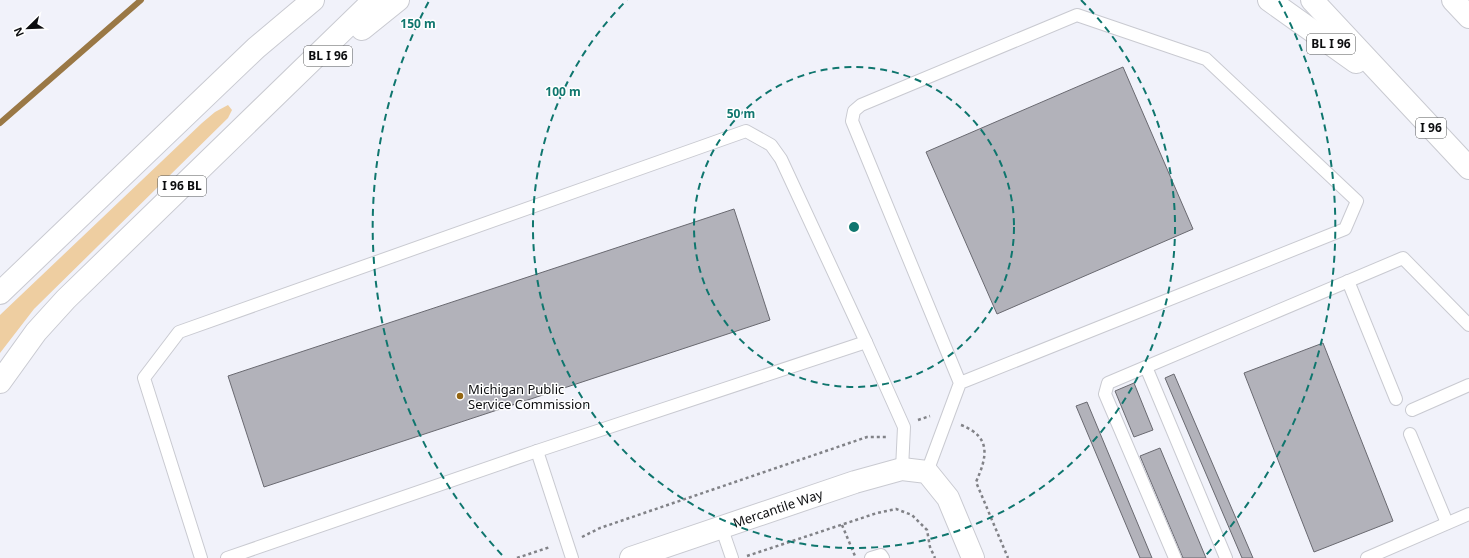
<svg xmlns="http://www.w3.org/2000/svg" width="1469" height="558" viewBox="0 0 1469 558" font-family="'Noto Sans',sans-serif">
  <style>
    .green { fill: #eecea1 }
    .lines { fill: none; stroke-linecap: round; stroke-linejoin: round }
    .stream { stroke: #9a7845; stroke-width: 6 }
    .building { fill: #b2b2ba; stroke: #696970 }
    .lane-casing { stroke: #c9cad1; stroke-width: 14 }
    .street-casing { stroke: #c9cad1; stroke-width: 24 }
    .highway-casing { stroke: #c9cad1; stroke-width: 24 }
    .path { stroke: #818287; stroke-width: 2.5; stroke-dasharray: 3 3; stroke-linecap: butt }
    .lane { stroke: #fff; stroke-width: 12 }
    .street { stroke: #fff; stroke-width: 22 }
    .highway { stroke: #fff; stroke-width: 22 }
    .ring { fill: none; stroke: #0f766e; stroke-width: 2; stroke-dasharray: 7 5 }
    .poi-dot { fill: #946613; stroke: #fff; stroke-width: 1.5 }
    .labels { text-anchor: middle; stroke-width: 3; stroke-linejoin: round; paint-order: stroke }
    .shield { fill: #fff; stroke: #555657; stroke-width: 1 }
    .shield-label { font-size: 12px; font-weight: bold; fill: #0c0d0f }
    .poi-label { font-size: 13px; fill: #0c0d0f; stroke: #fff; text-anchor: start }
    .street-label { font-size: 13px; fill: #0c0d0f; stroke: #fff }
    .centre { fill: #0f766e; stroke: #fff; stroke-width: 2 }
    .ring-label { font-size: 12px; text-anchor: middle; font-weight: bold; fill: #0f766e; stroke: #fff; stroke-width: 3; stroke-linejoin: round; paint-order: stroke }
  </style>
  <rect width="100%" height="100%" fill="#f1f2fa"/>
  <!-- green -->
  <path class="green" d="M228 105 232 110 228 118 34 309 0 353V315L202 123 215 112Z"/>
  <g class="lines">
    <!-- stream -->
    <path class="stream" d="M0 123 141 0"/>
  </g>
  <!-- building -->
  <g class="building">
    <path d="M1123 67 1193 229 997 314 926 152Z"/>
    <path d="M734 209 770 320 264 487 228 376Z"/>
    <path d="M1323 343 1393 521 1314 552 1244 373Z"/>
    <path d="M1174 374 1253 558H1242L1165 378Z"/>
    <path d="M1134 383 1153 430 1134 437 1115 391Z"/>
    <path d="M1087 402 1152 558H1140L1076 406Z"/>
    <path d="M1160 448 1206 558H1183L1140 456Z"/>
  </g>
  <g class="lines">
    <defs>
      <g id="lane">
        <path d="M1348 281 1396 399"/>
        <path d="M1146 367 1226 558"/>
        <path d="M1412 410 1469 385"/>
        <path d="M1410 434 1447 523"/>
        <path d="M537 451 572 558"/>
        <path d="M927 472 960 383 1345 229 1357 201 1206 59 1077 15 861 105 854 111 852 121 960 383"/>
        <path d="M722 529 732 558"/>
        <path d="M201 558 144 378 179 332 746 131 771 145 781 159 866 342"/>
        <path d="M227 558 537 451 866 342 904 427 902 469"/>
        <path d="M871 558 881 555 883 558"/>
        <path d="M1175 558 1105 394 1108 383 1403 258 1469 325"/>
        <path d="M1367 558 1469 514"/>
      </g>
      <g id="street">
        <path id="s1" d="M631 558 855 482 902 469 927 472 948 498 973 558"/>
      </g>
      <g id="highway">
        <path d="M1269 0 1356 62"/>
        <path d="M1312 0 1469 168"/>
        <path d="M1453 0 1469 17"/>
        <path d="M362 29 398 0"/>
        <path d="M0 293 256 48 313 0"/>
        <path d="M0 382 36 332 66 299 374 0"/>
      </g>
    </defs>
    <!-- lane casing -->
    <use href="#lane" class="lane-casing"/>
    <!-- street casing -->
    <use href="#street" class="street-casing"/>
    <!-- highway casing -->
    <use href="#highway" class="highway-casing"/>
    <!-- path -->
    <g class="path">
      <path d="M918 420 930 416"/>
      <path d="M961 425C992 437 987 457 976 482L1008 558"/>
      <path d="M842 525 855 556"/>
      <path d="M582 537 600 528 867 437H887"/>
      <path d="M747 556 877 513 896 509 912 515 927 530 930 547 935 558"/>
      <path d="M517 558 550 547"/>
    </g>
    <!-- lane -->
    <use href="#lane" class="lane"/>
    <!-- street -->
    <use href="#street" class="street"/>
    <!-- highway -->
    <use href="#highway" class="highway"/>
  </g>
  <!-- distance rings -->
  <g class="ring">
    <circle cx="854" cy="227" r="160"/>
    <path d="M1081 0A321 321 0 1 1 627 0"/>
    <path d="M502 555A481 481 0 0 1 429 1M1279 1A481 481 0 0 1 1206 555"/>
  </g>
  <!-- markers -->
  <circle class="poi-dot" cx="460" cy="396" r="4"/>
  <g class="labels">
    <!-- shield labels -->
    <g class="shield">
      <rect x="1307" y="34" width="48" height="20" rx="3"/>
      <rect x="304" y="46" width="48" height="20" rx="3"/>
      <rect x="1416" y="118" width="30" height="20" rx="3"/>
      <rect x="158" y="176" width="48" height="20" rx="3"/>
    </g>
    <g class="shield-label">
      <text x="1331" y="48">BL I 96</text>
      <text x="328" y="60">BL I 96</text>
      <text x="1431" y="132">I 96</text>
      <text x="182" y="190">I 96 BL</text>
    </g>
    <!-- poi labels -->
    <g class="poi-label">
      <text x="468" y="394">Michigan Public<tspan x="468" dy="15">Service Commission</tspan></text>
    </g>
    <!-- street labels -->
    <g class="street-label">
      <text dy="5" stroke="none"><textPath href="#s1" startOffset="155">Mercantile Way</textPath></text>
    </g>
  </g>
  <circle cx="854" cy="227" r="6" class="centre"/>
  <g class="ring-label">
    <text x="418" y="28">150 m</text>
    <text x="563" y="96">100 m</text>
    <text x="741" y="118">50 m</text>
  </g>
  <!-- north arrow -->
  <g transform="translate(28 28) rotate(247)" stroke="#ffffff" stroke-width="3" paint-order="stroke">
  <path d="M0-3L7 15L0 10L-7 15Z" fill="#0c0d0f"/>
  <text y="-6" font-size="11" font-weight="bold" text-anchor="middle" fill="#0c0d0f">N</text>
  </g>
</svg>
